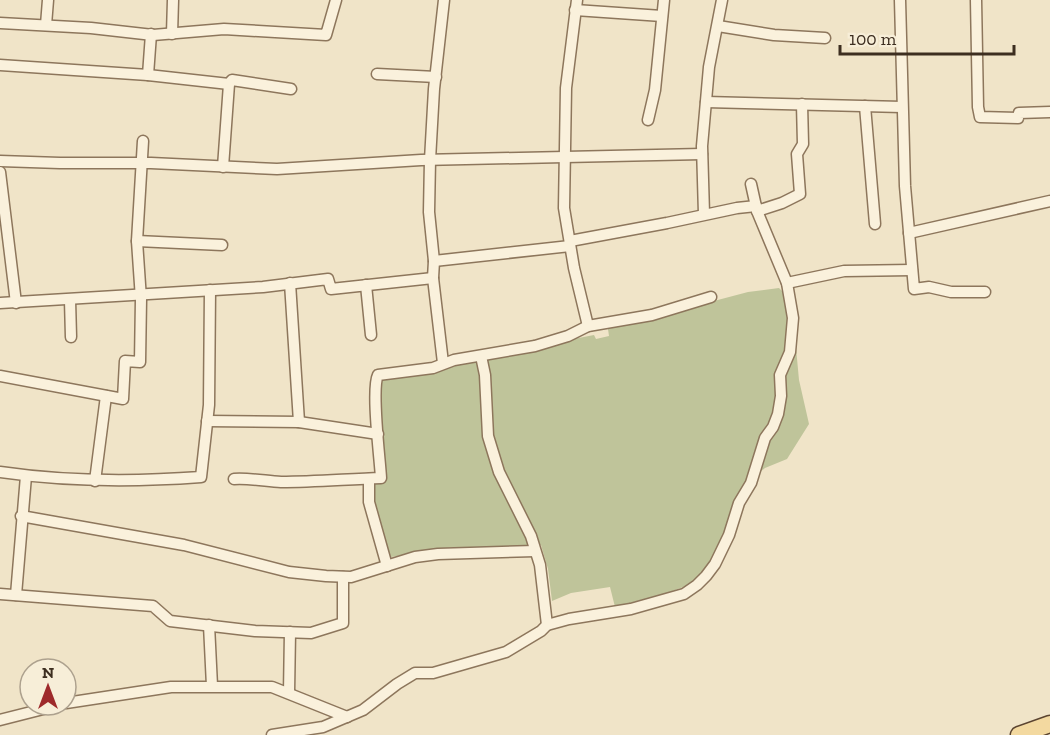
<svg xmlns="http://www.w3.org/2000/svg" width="1050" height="735" viewBox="0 0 1050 735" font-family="'Zilla Slab',serif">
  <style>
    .cemetery { fill: #bfc49a }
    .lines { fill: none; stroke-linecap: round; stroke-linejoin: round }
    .street-casing { stroke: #8d765c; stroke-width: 13 }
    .primary-casing { stroke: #5b4430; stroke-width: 19 }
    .street { stroke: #faf1dc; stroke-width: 10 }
    .primary { stroke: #f3d9a0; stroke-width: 16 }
  </style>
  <rect width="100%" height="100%" fill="#f0e4c8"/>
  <!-- cemetery -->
  <path class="cemetery" d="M779 288 783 292 795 337 799 380 809 424 787 459 765 468 745 484 730 527 704 573 694 583 667 593 615 607 610 587 571 593 552 601 548 569 541 545 506 548 454 547 391 557C380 532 373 511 374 484L386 482 379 377 594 335 596 339 609 336 608 329 748 292Z"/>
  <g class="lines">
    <defs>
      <g id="street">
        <path d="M577 0 566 88 564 208 574 268 588 326"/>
        <path d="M900 0 905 186 914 289 929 287 951 292H985"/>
        <path d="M976 0 978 107 980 117 1018 118 1019 113 1050 112"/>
        <path d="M575 10 662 16"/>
        <path d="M0 23 91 28 153 35 224 29 326 35 336 0"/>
        <path d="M46 25 48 0"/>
        <path d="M718 26 774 35 825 38"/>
        <path d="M172 34 173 0"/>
        <path d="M0 65 148 75 229 84"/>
        <path d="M377 74 436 77"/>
        <path d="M148 75 151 34"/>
        <path d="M706 102 902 107"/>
        <path d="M865 106 875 224"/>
        <path d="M648 120 655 90 664 0"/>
        <path d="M0 161 60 163H151L277 169 421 160 702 154"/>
        <path d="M223 167 229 84 232 80 291 89"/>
        <path d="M0 172 16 303"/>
        <path d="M757 211 782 203 800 194 797 154 803 144 802 104"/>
        <path d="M704 214 702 146 709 67 722 0"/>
        <path d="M909 233 1050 201"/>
        <path d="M137 241 222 245"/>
        <path d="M570 241 667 223 737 208 756 206"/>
        <path d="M434 261 570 246"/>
        <path d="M290 283 299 422"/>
        <path d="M787 283 844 271 912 270"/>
        <path d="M366 285 371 335"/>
        <path d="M70 300 71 337"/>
        <path d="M0 303 263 287 328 279 331 289 433 278"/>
        <path d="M481 356 485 375 488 436 499 472 531 536 540 565 547 625"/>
        <path d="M443 363 433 278 434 261 429 212 430 160 434 89 444 0"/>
        <path d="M0 376 123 399 125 361 140 362 141 299 137 241 143 141"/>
        <path d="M207 421 299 422 378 434"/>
        <path d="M0 472C68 482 133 482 201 477L209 405 210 290"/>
        <path d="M234 479C250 478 265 481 281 482 315 482 348 479 381 478 380 459 371 389 378 375L433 368 454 360 535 346 568 336 588 326 652 315 711 297"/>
        <path d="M369 479V502L387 566"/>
        <path d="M95 481 106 396"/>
        <path d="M21 516 184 545 289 572 326 576 351 577 415 557 438 554 535 551"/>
        <path d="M0 594 153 606 170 621 255 631 311 633 343 623V577"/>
        <path d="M16 595 26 476"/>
        <path d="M209 625 212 686"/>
        <path d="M289 693 290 632"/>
        <path d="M66 703 171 687H272L347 717"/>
        <path d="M0 720 59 705"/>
        <path d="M272 735 323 727 363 710 397 684 415 673H433L506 652 541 631 547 625 569 619 631 609 684 594 697 585 706 576 715 564 729 535 739 503 751 483 765 438 773 427 778 414 781 396 780 375 790 352 793 318 787 283 757 211 751 184"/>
      </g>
      <path id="primary" d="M1019 735 1050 724"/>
    </defs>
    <!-- street casing -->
    <use href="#street" class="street-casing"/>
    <!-- primary casing -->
    <use href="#primary" class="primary-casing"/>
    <!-- street -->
    <use href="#street" class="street"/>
    <!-- primary -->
    <use href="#primary" class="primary"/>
  </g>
  <!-- north arrow -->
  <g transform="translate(48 687)"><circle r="28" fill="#f7eed8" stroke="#ada18e" stroke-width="1.5"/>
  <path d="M0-4.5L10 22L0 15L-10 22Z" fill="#9e2a2b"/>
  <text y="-9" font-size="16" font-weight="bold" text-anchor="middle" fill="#3d2e20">N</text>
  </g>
  <!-- scale -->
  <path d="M840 45v9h174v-9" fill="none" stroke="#3d2e20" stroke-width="3"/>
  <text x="849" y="45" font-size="18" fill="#3d2e20" stroke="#f7eed8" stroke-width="4.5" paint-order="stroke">100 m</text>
</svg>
